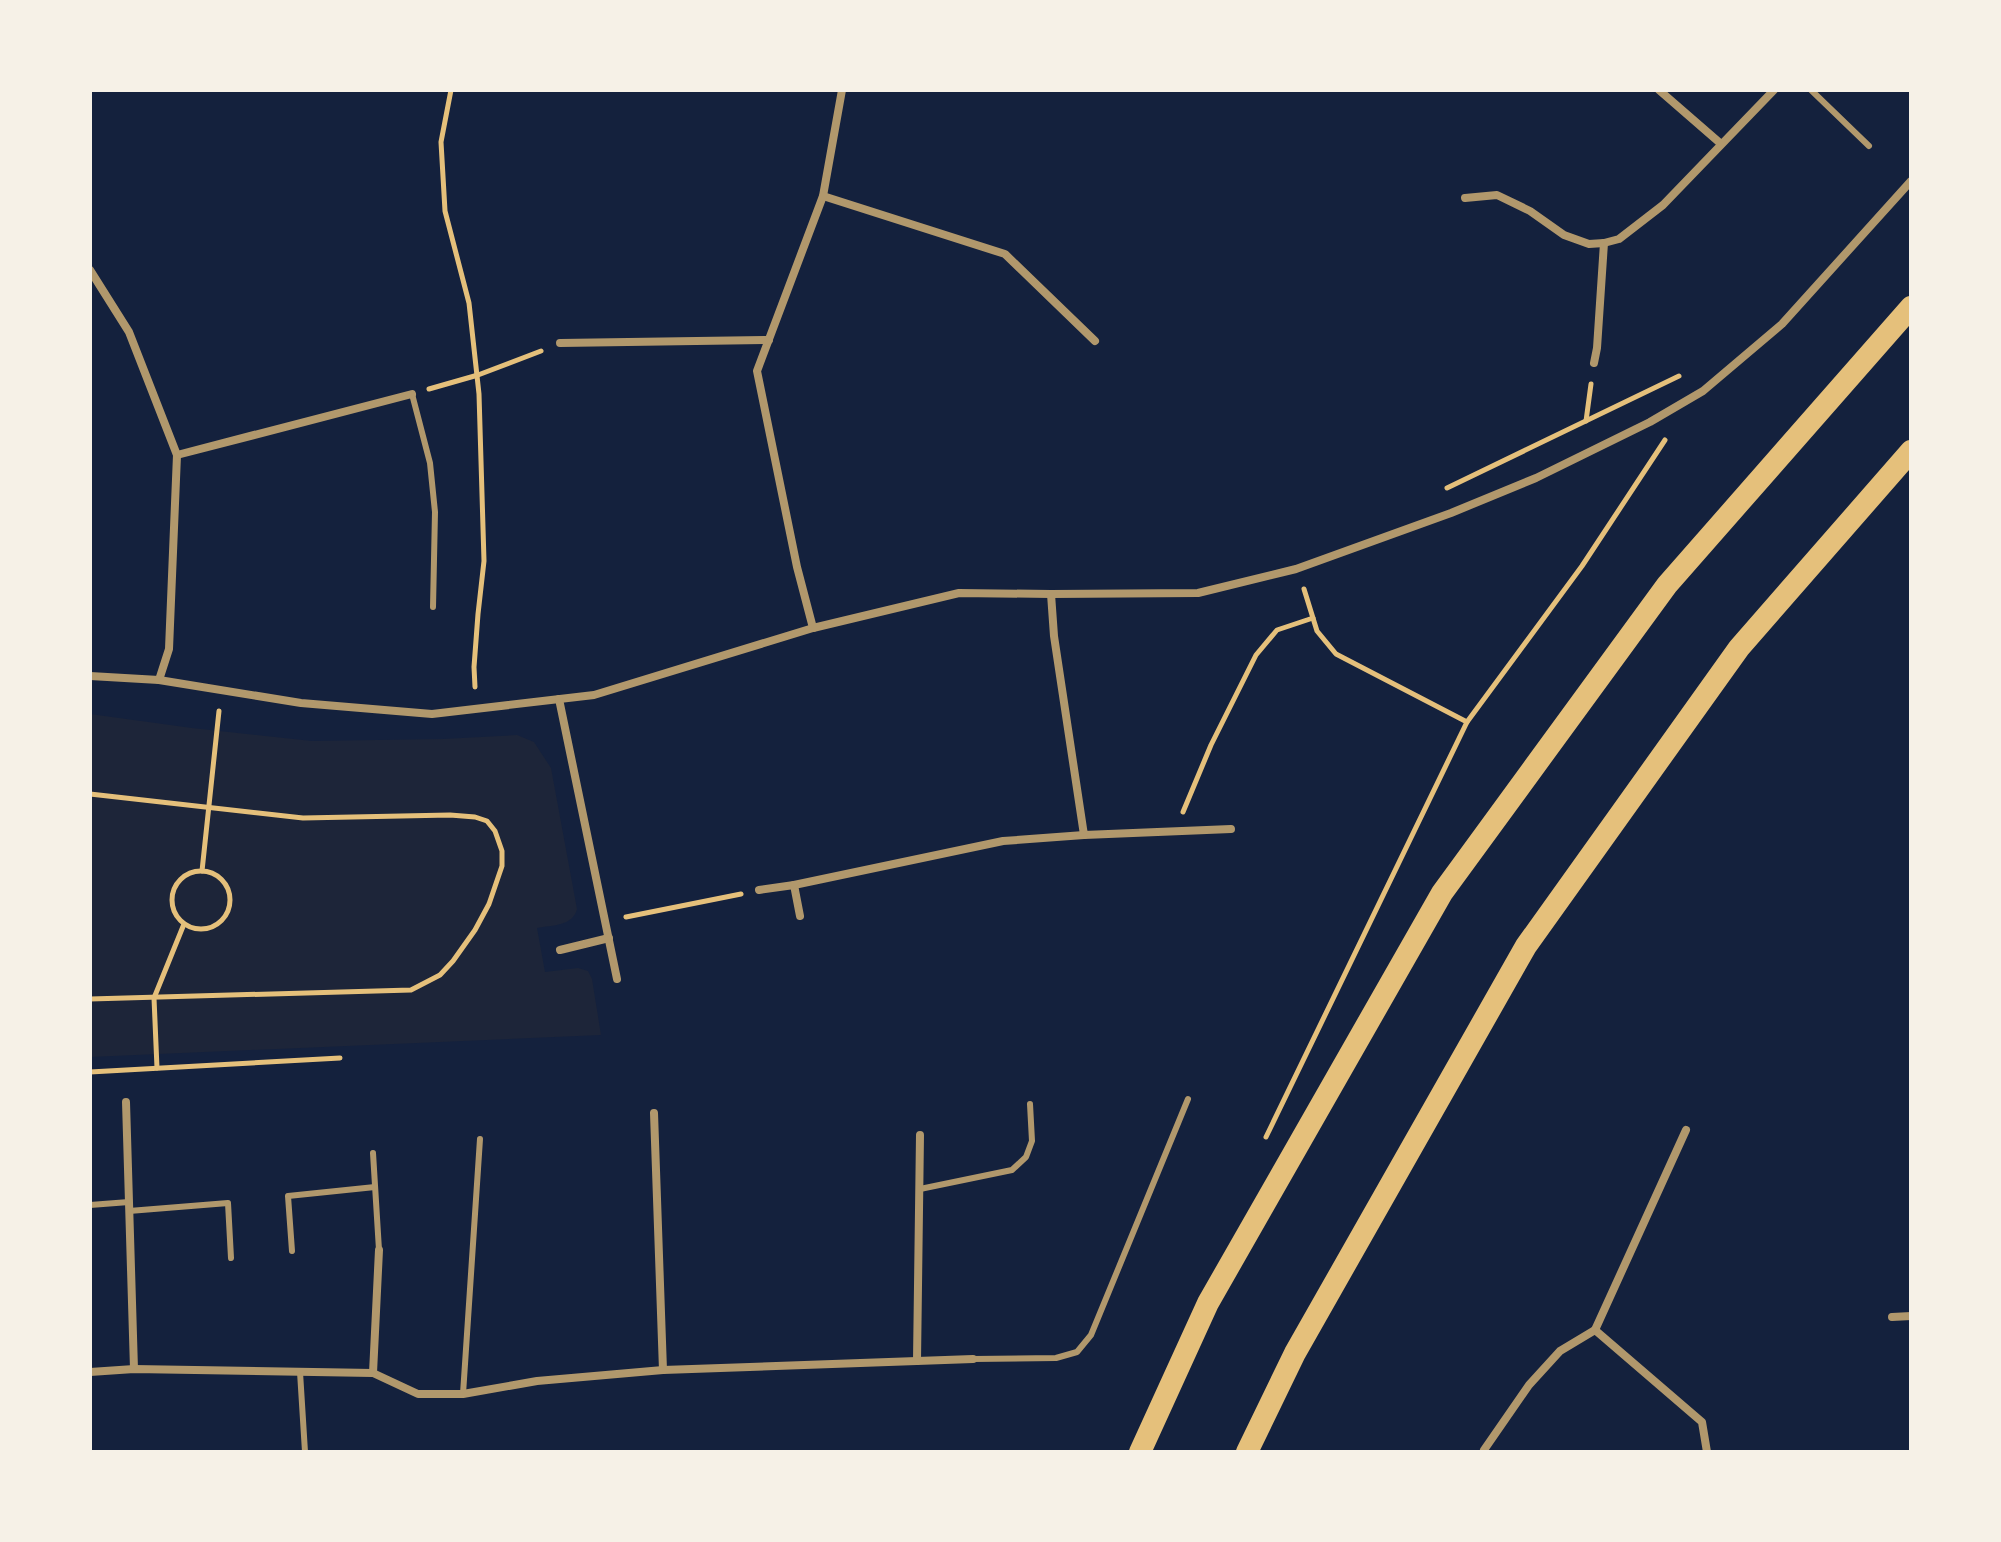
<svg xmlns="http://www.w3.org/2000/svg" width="2001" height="1542" viewBox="0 0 2001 1542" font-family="'Space Grotesk',sans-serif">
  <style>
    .green { fill: #1d2539 }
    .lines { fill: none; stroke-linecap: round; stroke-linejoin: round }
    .path { stroke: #e5c07b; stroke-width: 5 }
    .service { stroke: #b1986c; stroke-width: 6 }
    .minor { stroke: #b1986c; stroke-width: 8 }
    .trunk { stroke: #e5c07b; stroke-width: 22 }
  </style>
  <rect width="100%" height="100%" fill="#14213d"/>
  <!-- green -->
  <path class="green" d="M90 714 192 728 312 741 443 739 517 735 534 742 551 768 577 909C573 926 553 925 537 928L545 972 578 968 588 971 592 979 601 1035 90 1057Z"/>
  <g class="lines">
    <!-- path -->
    <g class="path">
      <path d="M451 90 441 142 445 211 469 303 479 394 484 561 478 614 474 667 475 687"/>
      <path d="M429 389 478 375 541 351"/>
      <path d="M1586 421 1591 384"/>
      <path d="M1447 488 1679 376"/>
      <path d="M1304 589 1317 631 1336 654 1467 722"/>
      <path d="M90 794 303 818 450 815 475 817 487 821 495 831 502 851V866L489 904 475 930 453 961 440 975 411 990 90 999"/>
      <path d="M1183 812 1211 745 1256 655 1277 630 1313 618"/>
      <path d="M202 871 219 711"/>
      <circle cx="201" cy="900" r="29"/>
      <path d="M626 917 741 894"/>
      <path d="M157 1068 154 998 184 924"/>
      <path d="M90 1072 340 1058"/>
      <path d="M1266 1137 1467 722 1582 566 1665 440"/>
    </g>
    <!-- service -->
    <g class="service">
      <path d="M1811 90 1869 146"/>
      <path d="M412 394 430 463 435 512 433 607"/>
      <path d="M373 1153 379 1250"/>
      <path d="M920 1189 1012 1170 1026 1157 1032 1141 1030 1104"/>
      <path d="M90 1205 129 1202"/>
      <path d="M129 1211 228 1203 231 1258"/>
      <path d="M292 1251 288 1196 375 1187"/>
      <path d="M973 1359 1056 1358 1077 1352 1091 1335 1188 1099"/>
      <path d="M300 1372 305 1452"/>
      <path d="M463 1394 480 1139"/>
    </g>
    <!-- minor -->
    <g class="minor">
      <path d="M1659 90 1720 143"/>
      <path d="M823 196 1005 254 1095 341"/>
      <path d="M1465 198 1497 195 1530 211 1564 235 1589 244 1604 243 1619 239 1663 205 1774 90"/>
      <path d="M90 270 129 332 177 455 169 649 159 680"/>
      <path d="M560 343 769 340"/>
      <path d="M1594 363 1597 348 1604 243"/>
      <path d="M177 455 412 394"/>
      <path d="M1051 594 1054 636 1084 835 1231 829"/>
      <path d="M813 628 797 567 757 371 823 196 842 90"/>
      <path d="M90 676 159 680 301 703 432 714 594 695 813 628 959 593 1051 594 1198 593 1296 569 1451 513 1536 478 1650 422 1703 391 1782 324 1911 181"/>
      <path d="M559 699 617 979"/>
      <path d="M759 890 794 885"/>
      <path d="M800 916 794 885 1003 841 1084 835"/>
      <path d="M560 950 609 938"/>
      <path d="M126 1102 134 1369"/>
      <path d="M654 1113 663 1370"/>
      <path d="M1892 1317 1911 1316"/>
      <path d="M1595 1330 1686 1130"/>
      <path d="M917 1361 920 1135"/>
      <path d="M90 1372 134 1369 373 1373 418 1394H463L537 1381 663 1370 973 1359"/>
      <path d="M373 1373 379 1250"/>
      <path d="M1484 1450 1529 1385 1560 1351 1595 1330 1702 1422 1707 1452"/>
    </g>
    <!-- trunk -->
    <g class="trunk">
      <path d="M1140 1452 1208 1303 1442 893 1667 585 1911 307"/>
      <path d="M1247 1452 1295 1353 1526 946 1739 648 1911 451"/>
    </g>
  </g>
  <!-- border -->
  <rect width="2001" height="1542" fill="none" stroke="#f6f1e7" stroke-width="184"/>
</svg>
